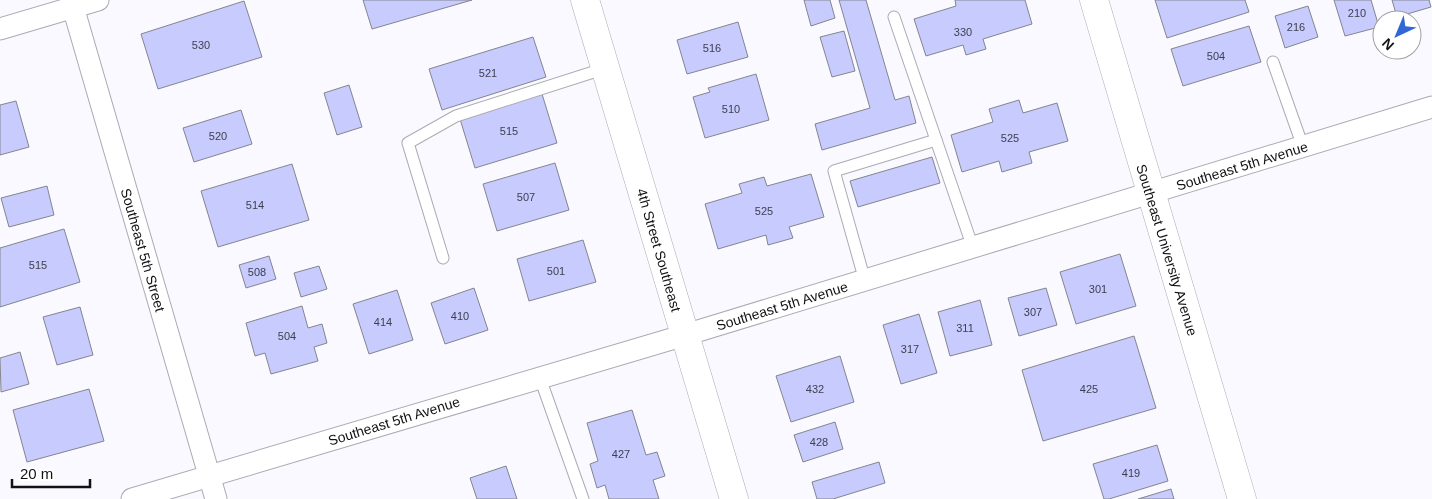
<svg xmlns="http://www.w3.org/2000/svg" width="1432" height="499" viewBox="0 0 1432 499" font-family="Arial,sans-serif">
  <style>
    .building { fill: #c7cbfe; stroke: #84858d }
    .lines { fill: none; stroke-linecap: round; stroke-linejoin: round }
    .service-casing { stroke: #ababb4; stroke-width: 13 }
    .minor-casing { stroke: #ababb4; stroke-width: 23 }
    .secondary-casing { stroke: #ababb4; stroke-width: 29 }
    .service { stroke: #fff; stroke-width: 11 }
    .minor { stroke: #fff; stroke-width: 21 }
    .secondary { stroke: #fff; stroke-width: 28 }
    .labels { text-anchor: middle; stroke-width: 5; stroke-linejoin: round; paint-order: stroke }
    .number-label { font-size: 11px; fill: #3f404f }
    .street-label { font-size: 14px; fill: #121215; stroke: #fff }
  </style>
  <rect width="100%" height="100%" fill="#f9f9ff"/>
  <!-- building -->
  <g class="building">
    <path d="M363 0H472L372 29Z"/>
    <path d="M804 0H830L835 18 811 26Z"/>
    <path d="M839 0H866L895 100 909 96 916 123 822 150 815 124 870 108Z"/>
    <path d="M955 0H1025L1032 24 983 39 986 49 966 55 963 45 926 56 914 19 956 6Z"/>
    <path d="M1155 0H1245L1249 12 1167 38Z"/>
    <path d="M1334 0H1371L1379 27 1345 36Z"/>
    <path d="M1392 0H1429L1431 7 1397 17Z"/>
    <path d="M244 1 262 57 158 89 141 34Z"/>
    <path d="M1308 6 1318 37 1285 48 1275 16Z"/>
    <path d="M738 22 748 57 687 74 677 40Z"/>
    <path d="M1249 26 1261 62 1183 86 1171 49Z"/>
    <path d="M844 31 855 71 832 77 820 37Z"/>
    <path d="M533 37 546 77 442 110 429 69Z"/>
    <path d="M756 74 769 120 705 138 693 97 710 92 708 88Z"/>
    <path d="M349 85 362 127 337 135 324 93Z"/>
    <path d="M542 94 557 143 475 168 460 119Z"/>
    <path d="M1019 100 1023 113 1057 103 1068 141 1029 152 1032 163 1002 172 999 161 962 172 951 135 993 122 989 109Z"/>
    <path d="M16 101 29 147 0 155V105Z"/>
    <path d="M241 110 252 144 194 162 183 128Z"/>
    <path d="M932 157 940 183 858 207 850 181Z"/>
    <path d="M555 163 569 210 497 231 483 184Z"/>
    <path d="M292 164 309 220 218 247 201 191Z"/>
    <path d="M811 174 824 217 789 227 793 238 768 245 766 235 718 249 705 204 742 193 739 184 764 177 767 186Z"/>
    <path d="M47 186 54 215 9 227 1 198Z"/>
    <path d="M64 229 80 282 0 307V248Z"/>
    <path d="M583 240 596 282 529 301 517 259Z"/>
    <path d="M1120 254 1136 306 1076 324 1060 272Z"/>
    <path d="M269 256 276 279 246 288 239 265Z"/>
    <path d="M319 266 327 289 301 297 294 273Z"/>
    <path d="M474 288 488 330 445 344 431 303Z"/>
    <path d="M1046 288 1057 325 1019 336 1008 298Z"/>
    <path d="M397 290 413 340 369 354 353 304Z"/>
    <path d="M980 300 992 345 950 356 938 312Z"/>
    <path d="M302 306 308 328 322 324 327 343 314 347 318 361 271 374 265 353 255 356 246 323Z"/>
    <path d="M80 307 93 355 57 365 43 317Z"/>
    <path d="M919 314 937 373 901 384 883 325Z"/>
    <path d="M1134 336 1156 408 1043 441 1022 370Z"/>
    <path d="M20 352 29 384 1 392 0 358Z"/>
    <path d="M840 356 854 402 791 422 776 376Z"/>
    <path d="M89 389 104 441 27 462 13 410Z"/>
    <path d="M632 410 646 455 657 452 665 476 653 480 659 499H609L605 485 597 488 590 464 598 461 587 423Z"/>
    <path d="M835 422 843 449 803 462 794 435Z"/>
    <path d="M1157 445 1168 481 1109 499H1104L1093 464Z"/>
    <path d="M879 462 885 483 833 499H817L812 482Z"/>
    <path d="M506 466 517 499H477L470 478Z"/>
    <path d="M1171 489 1174 499H1138Z"/>
  </g>
  <g class="lines">
    <defs>
      <g id="service">
        <path d="M894 17 973 248"/>
        <path d="M1273 62 1303 147"/>
        <path d="M443 258 408 143 456 116 606 68"/>
        <path d="M865 281 834 171 936 140"/>
        <path d="M540 378 583 499"/>
      </g>
      <g id="minor">
        <path d="M71 0 216 499"/>
        <path d="M0 29 98 0"/>
        <path d="M132 499 685 335 1432 107"/>
      </g>
      <g id="secondary">
        <path d="M585 0 734 499"/>
        <path d="M1094 0 1242 499"/>
      </g>
    </defs>
    <!-- service casing -->
    <use href="#service" class="service-casing"/>
    <!-- minor casing -->
    <use href="#minor" class="minor-casing"/>
    <!-- secondary casing -->
    <use href="#secondary" class="secondary-casing"/>
    <!-- service -->
    <use href="#service" class="service"/>
    <!-- minor -->
    <use href="#minor" class="minor"/>
    <!-- secondary -->
    <use href="#secondary" class="secondary"/>
  </g>
  <g class="labels">
    <!-- number labels -->
    <g class="number-label">
      <text x="1357" y="17">210</text>
      <text x="1296" y="31">216</text>
      <text x="963" y="36">330</text>
      <text x="201" y="49">530</text>
      <text x="712" y="52">516</text>
      <text x="1216" y="60">504</text>
      <text x="488" y="77">521</text>
      <text x="731" y="113">510</text>
      <text x="509" y="135">515</text>
      <text x="218" y="140">520</text>
      <text x="1010" y="142">525</text>
      <text x="526" y="201">507</text>
      <text x="255" y="209">514</text>
      <text x="764" y="215">525</text>
      <text x="38" y="269">515</text>
      <text x="556" y="275">501</text>
      <text x="257" y="276">508</text>
      <text x="1098" y="293">301</text>
      <text x="1033" y="316">307</text>
      <text x="460" y="320">410</text>
      <text x="383" y="326">414</text>
      <text x="965" y="332">311</text>
      <text x="287" y="340">504</text>
      <text x="910" y="353">317</text>
      <text x="815" y="393">432</text>
      <text x="1089" y="393">425</text>
      <text x="819" y="446">428</text>
      <text x="621" y="458">427</text>
      <text x="1131" y="477">419</text>
    </g>
    <!-- street labels -->
    <g class="street-label">
      <text transform="translate(1242 166) rotate(-17)" y="5">Southeast 5th Avenue</text>
      <text transform="translate(143 250) rotate(74)" y="5">Southeast 5th Street</text>
      <text transform="translate(659 250) rotate(74)" y="5">4th Street Southeast</text>
      <text transform="translate(1167 250) rotate(73)" y="5">Southeast University Avenue</text>
      <text transform="translate(782 306) rotate(-17)" y="5">Southeast 5th Avenue</text>
      <text transform="translate(394 421) rotate(-17)" y="5">Southeast 5th Avenue</text>
    </g>
  </g>
  <!-- north arrow -->
  <g transform="translate(1397 35) rotate(224)"><circle r="24" fill="#ffffff" stroke="#a0a0a1"/>
  <path d="M0-4L9 19L0 12L-9 19Z" fill="#3166d5"/>
  <text y="-8" font-size="14" font-weight="bold" text-anchor="middle" fill="#121215">N</text>
  </g>
  <!-- scale -->
  <path d="M12 479v8h78v-8" fill="none" stroke="#121215" stroke-width="2.5"/>
  <text x="20" y="479" font-size="15" fill="#121215" stroke="#ffffff" stroke-width="4" paint-order="stroke">20 m</text>
</svg>
